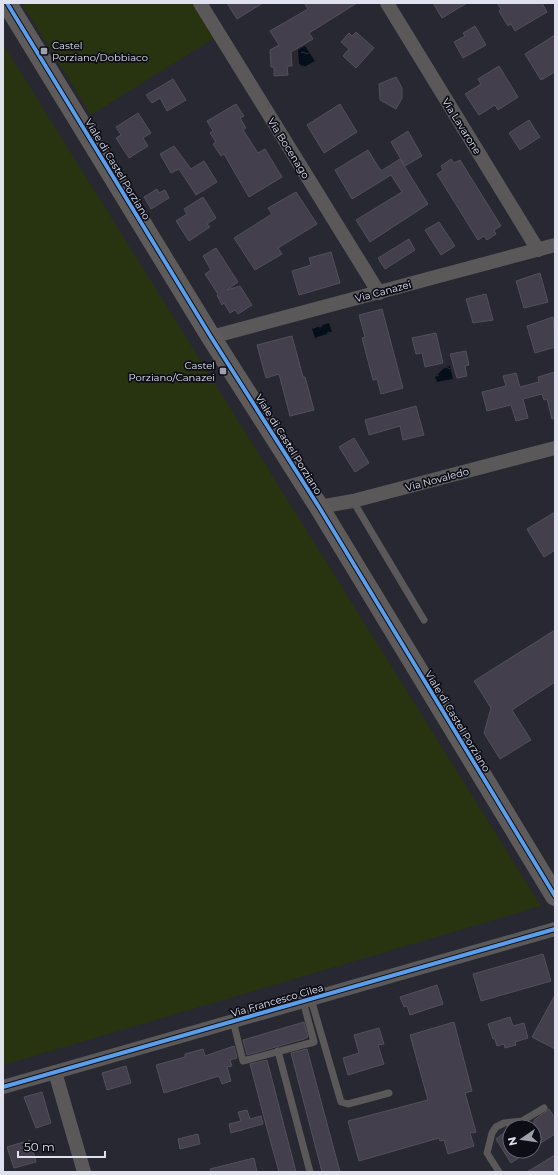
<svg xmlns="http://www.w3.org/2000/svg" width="558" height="1175" viewBox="0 0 558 1175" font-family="Montserrat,sans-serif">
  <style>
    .grass { fill: #28330f }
    .water { fill: url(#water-ripples) }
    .building { fill: #443f4d; stroke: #525058 }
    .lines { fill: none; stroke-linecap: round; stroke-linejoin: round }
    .lane { stroke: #5a5858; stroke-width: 7 }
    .street { stroke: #5a5858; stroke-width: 14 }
    .secondary { stroke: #5e5b5a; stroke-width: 20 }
    .cycleway-casing { stroke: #0d0d16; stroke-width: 6 }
    .cycleway { stroke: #5a9eea; stroke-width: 4 }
    .poi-dot { fill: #a0a0ad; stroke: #0d0d16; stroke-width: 1.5 }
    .labels { text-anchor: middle; stroke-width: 3.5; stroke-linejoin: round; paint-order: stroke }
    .poi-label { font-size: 10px; fill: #e0e1ef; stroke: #0d0d16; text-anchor: start }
    .street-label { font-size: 10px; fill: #e0e1ef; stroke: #0d0d16 }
  </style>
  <defs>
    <pattern id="water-ripples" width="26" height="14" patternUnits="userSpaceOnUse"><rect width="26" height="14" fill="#040f1a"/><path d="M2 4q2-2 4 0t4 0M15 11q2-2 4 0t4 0" fill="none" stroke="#28323c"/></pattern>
  </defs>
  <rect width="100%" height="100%" fill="#282832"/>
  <!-- grass -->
  <g class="grass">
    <path d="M26 3H192L214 38 91 115 23 5Z"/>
    <path d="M3 44 541 906 3 1065Z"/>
  </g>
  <!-- water -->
  <g class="water">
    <path d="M305 46 315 61 304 67 299 64 298 50Z"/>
    <path d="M329 323 332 332 315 338 312 329Z"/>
    <path d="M450 366 453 379 437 382 435 377 445 367Z"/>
  </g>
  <!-- building -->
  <g class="building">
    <path d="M227 3H263L237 19Z"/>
    <path d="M304 3H357L309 33 313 39 291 52 292 66H287L288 75 274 76V67H271L270 50 279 45 270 31 308 9Z"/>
    <path d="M433 3H467L442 18Z"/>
    <path d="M497 3H542L547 12 515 31 511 24 508 26 499 11 501 9Z"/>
    <path d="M475 26 486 45 463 58 454 42 465 36 463 33Z"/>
    <path d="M356 32 374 48 356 68 343 56 349 49 341 42 349 33 352 36Z"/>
    <path d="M555 35V72L541 80 525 54Z"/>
    <path d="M499 66 518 97 498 110 495 105 479 115 465 94 481 84 478 79Z"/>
    <path d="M396 77 402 88V98L396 109 380 100 379 84Z"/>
    <path d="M173 79 186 100 167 111 160 98 152 103 146 95Z"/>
    <path d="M236 104 244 116 240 118 246 128 243 130 258 153 265 149 282 177 249 197 224 154 221 156 213 144 216 142 210 133 213 131 207 121Z"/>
    <path d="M340 104 357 132 324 153 307 125Z"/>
    <path d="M138 113 151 133 143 138 148 146 129 158 116 138 121 135 116 127Z"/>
    <path d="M529 120 540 137 520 150 509 133Z"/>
    <path d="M408 131 422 156 405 166 391 142Z"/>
    <path d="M174 146 191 169 204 161 217 182 196 195 179 169 171 173 160 154Z"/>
    <path d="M368 150 381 171 400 159 428 204 370 242 356 220 402 192 391 175 352 199 335 170Z"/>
    <path d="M451 159 454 163 460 160 501 226 494 230 496 234 487 240 484 236 478 240 437 174 443 170 441 166Z"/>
    <path d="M157 189 159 193 165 190 169 198 151 209 144 197Z"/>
    <path d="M296 192 317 224 278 248 282 254 255 270 234 238 272 214 268 208Z"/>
    <path d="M203 197 216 218 207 224 210 227 189 241 176 221 187 214 184 209Z"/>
    <path d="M439 222 455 246 441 255 425 230Z"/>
    <path d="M409 239 415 250 385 269 378 258Z"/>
    <path d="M216 248 238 282 227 290 240 286 252 305 238 314 235 310 230 313 224 303 222 305 217 295 218 294 205 274 211 270 203 256Z"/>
    <path d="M331 252 340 283 299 295 292 271 311 265 309 258Z"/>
    <path d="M540 273 548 302 524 308 516 281Z"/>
    <path d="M486 294 493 320 473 323 466 299Z"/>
    <path d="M382 309 403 388 381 394 377 379 373 380 362 338 365 337 359 315Z"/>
    <path d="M553 317 555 347 535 353 527 326Z"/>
    <path d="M436 333 443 363 425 367 422 353 416 354 412 338Z"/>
    <path d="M292 336 303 377H305L314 410 290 416 279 374 266 378 257 345Z"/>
    <path d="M466 351 469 365 465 366 467 376 457 378 450 354Z"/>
    <path d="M555 372V418L552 419 547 399 544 400 542 394 523 399 528 418 516 421 511 405 487 411 482 392 506 386 503 376 516 373 520 387 539 382 538 377Z"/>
    <path d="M416 406 424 435 403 440 400 426 369 435 365 420Z"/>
    <path d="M354 438 369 463 355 472 339 447Z"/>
    <path d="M555 512V550L544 557 527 529Z"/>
    <path d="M555 630V682L512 710 531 740 500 759 484 733 491 708 474 681Z"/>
    <path d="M543 954 551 981 481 1001 473 974Z"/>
    <path d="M437 985 443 1004 410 1015 407 1006 404 1007 400 997Z"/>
    <path d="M555 995V1049L532 1037Z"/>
    <path d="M510 1017 513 1026 524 1023 528 1038 515 1042 516 1045 505 1048 504 1044 497 1046 495 1039H493L488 1024Z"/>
    <path d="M304 1022 308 1037 304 1039 247 1055 243 1040Z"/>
    <path d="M454 1022 472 1091 465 1093 476 1132 470 1133 474 1146 448 1154 444 1140 440 1141 439 1138 359 1161 348 1121 428 1100 410 1035Z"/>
    <path d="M379 1028 384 1044 378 1045 384 1064 348 1075 343 1058 359 1053 354 1035Z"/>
    <path d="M234 1046 237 1058 230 1060 232 1066 227 1067 231 1081 222 1084 219 1076 164 1093 156 1065 185 1057V1054L203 1049 205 1056Z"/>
    <path d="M307 1049 340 1172H322L291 1053Z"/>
    <path d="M267 1060 296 1172H279L266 1125 250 1064Z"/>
    <path d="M126 1066 131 1083 107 1090 102 1073Z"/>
    <path d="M42 1092 51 1123 36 1128 24 1097Z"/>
    <path d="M549 1109 555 1118V1134L534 1147V1120Z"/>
    <path d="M247 1110 250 1119 261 1116 263 1124 231 1133 229 1124 241 1121 238 1112Z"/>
    <path d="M510 1128V1151H529L511 1163 496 1139Z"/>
    <path d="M198 1134 200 1144 180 1149 178 1139Z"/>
    <path d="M30 1140 36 1162 14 1168 7 1147Z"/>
    <path d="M555 1155V1172H527Z"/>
    <path d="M254 1158 257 1172H211L210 1169Z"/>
  </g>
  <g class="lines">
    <!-- lane -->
    <g class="lane">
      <path d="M353 501 424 620"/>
      <path d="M311 999 341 1102 348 1104 389 1093"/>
      <path d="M233 1021 243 1061 314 1042 303 1001"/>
      <path d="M278 1051 310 1172"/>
      <path d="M499 1172 487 1153 492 1133 496 1127 504 1123 522 1121 544 1108"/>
    </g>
    <!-- street -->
    <g class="street">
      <path d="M200 3 379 293"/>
      <path d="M387 3 538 250"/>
      <path d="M211 337 555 245"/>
      <path d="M319 507 353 501 555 448"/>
      <path d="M55 1072 84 1172"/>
      <path d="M3 1087 555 929"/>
    </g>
    <!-- secondary -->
    <path class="secondary" d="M3 8 8 5 211 337 319 507 555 896"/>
    <defs>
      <g id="cycleway">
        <path d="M7 3 211 337 319 507 555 896"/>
        <path d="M3 1087 555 929"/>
      </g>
    </defs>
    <!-- cycleway casing -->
    <use href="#cycleway" class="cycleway-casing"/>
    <!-- cycleway -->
    <use href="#cycleway" class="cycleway"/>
  </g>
  <!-- markers -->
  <g class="poi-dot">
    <rect x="40" y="47" width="8" height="8" rx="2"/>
    <rect x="219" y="367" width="8" height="8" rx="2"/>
  </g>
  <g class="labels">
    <!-- poi labels -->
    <g class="poi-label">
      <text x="52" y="49">Castel<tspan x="52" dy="12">Porziano/Dobbiaco</tspan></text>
      <text x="215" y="369" text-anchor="end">Castel<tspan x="215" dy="12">Porziano/Canazei</tspan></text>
    </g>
    <!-- street labels -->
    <g class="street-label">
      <text transform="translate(462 126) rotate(58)" y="4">Via Lavarone</text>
      <text transform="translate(289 148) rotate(58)" y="4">Via Bocenago</text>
      <text transform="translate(118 169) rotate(59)" y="4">Viale di Castel Porziano</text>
      <text transform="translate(383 291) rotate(-15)" y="4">Via Canazei</text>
      <text transform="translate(289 444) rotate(58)" y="4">Viale di Castel Porziano</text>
      <text transform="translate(437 479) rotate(-15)" y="4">Via Novaledo</text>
      <text transform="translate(458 721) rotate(59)" y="4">Viale di Castel Porziano</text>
      <text transform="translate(277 1000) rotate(-16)" y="4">Via Francesco Cilea</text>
    </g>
  </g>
  <!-- border -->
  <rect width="558" height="1175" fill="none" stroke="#e0e1ef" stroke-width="8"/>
  <!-- north arrow -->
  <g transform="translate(522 1139) rotate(257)"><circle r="19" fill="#0d0d16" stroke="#61626d"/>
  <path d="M0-3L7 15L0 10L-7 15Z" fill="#a0a0ad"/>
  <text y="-6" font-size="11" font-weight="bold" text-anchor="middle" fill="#e0e1ef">N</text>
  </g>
  <!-- scale -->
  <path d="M18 1151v6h87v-6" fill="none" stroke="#e0e1ef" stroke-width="2"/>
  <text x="24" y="1151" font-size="12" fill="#e0e1ef" stroke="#0d0d16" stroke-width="3" paint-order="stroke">50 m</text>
</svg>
